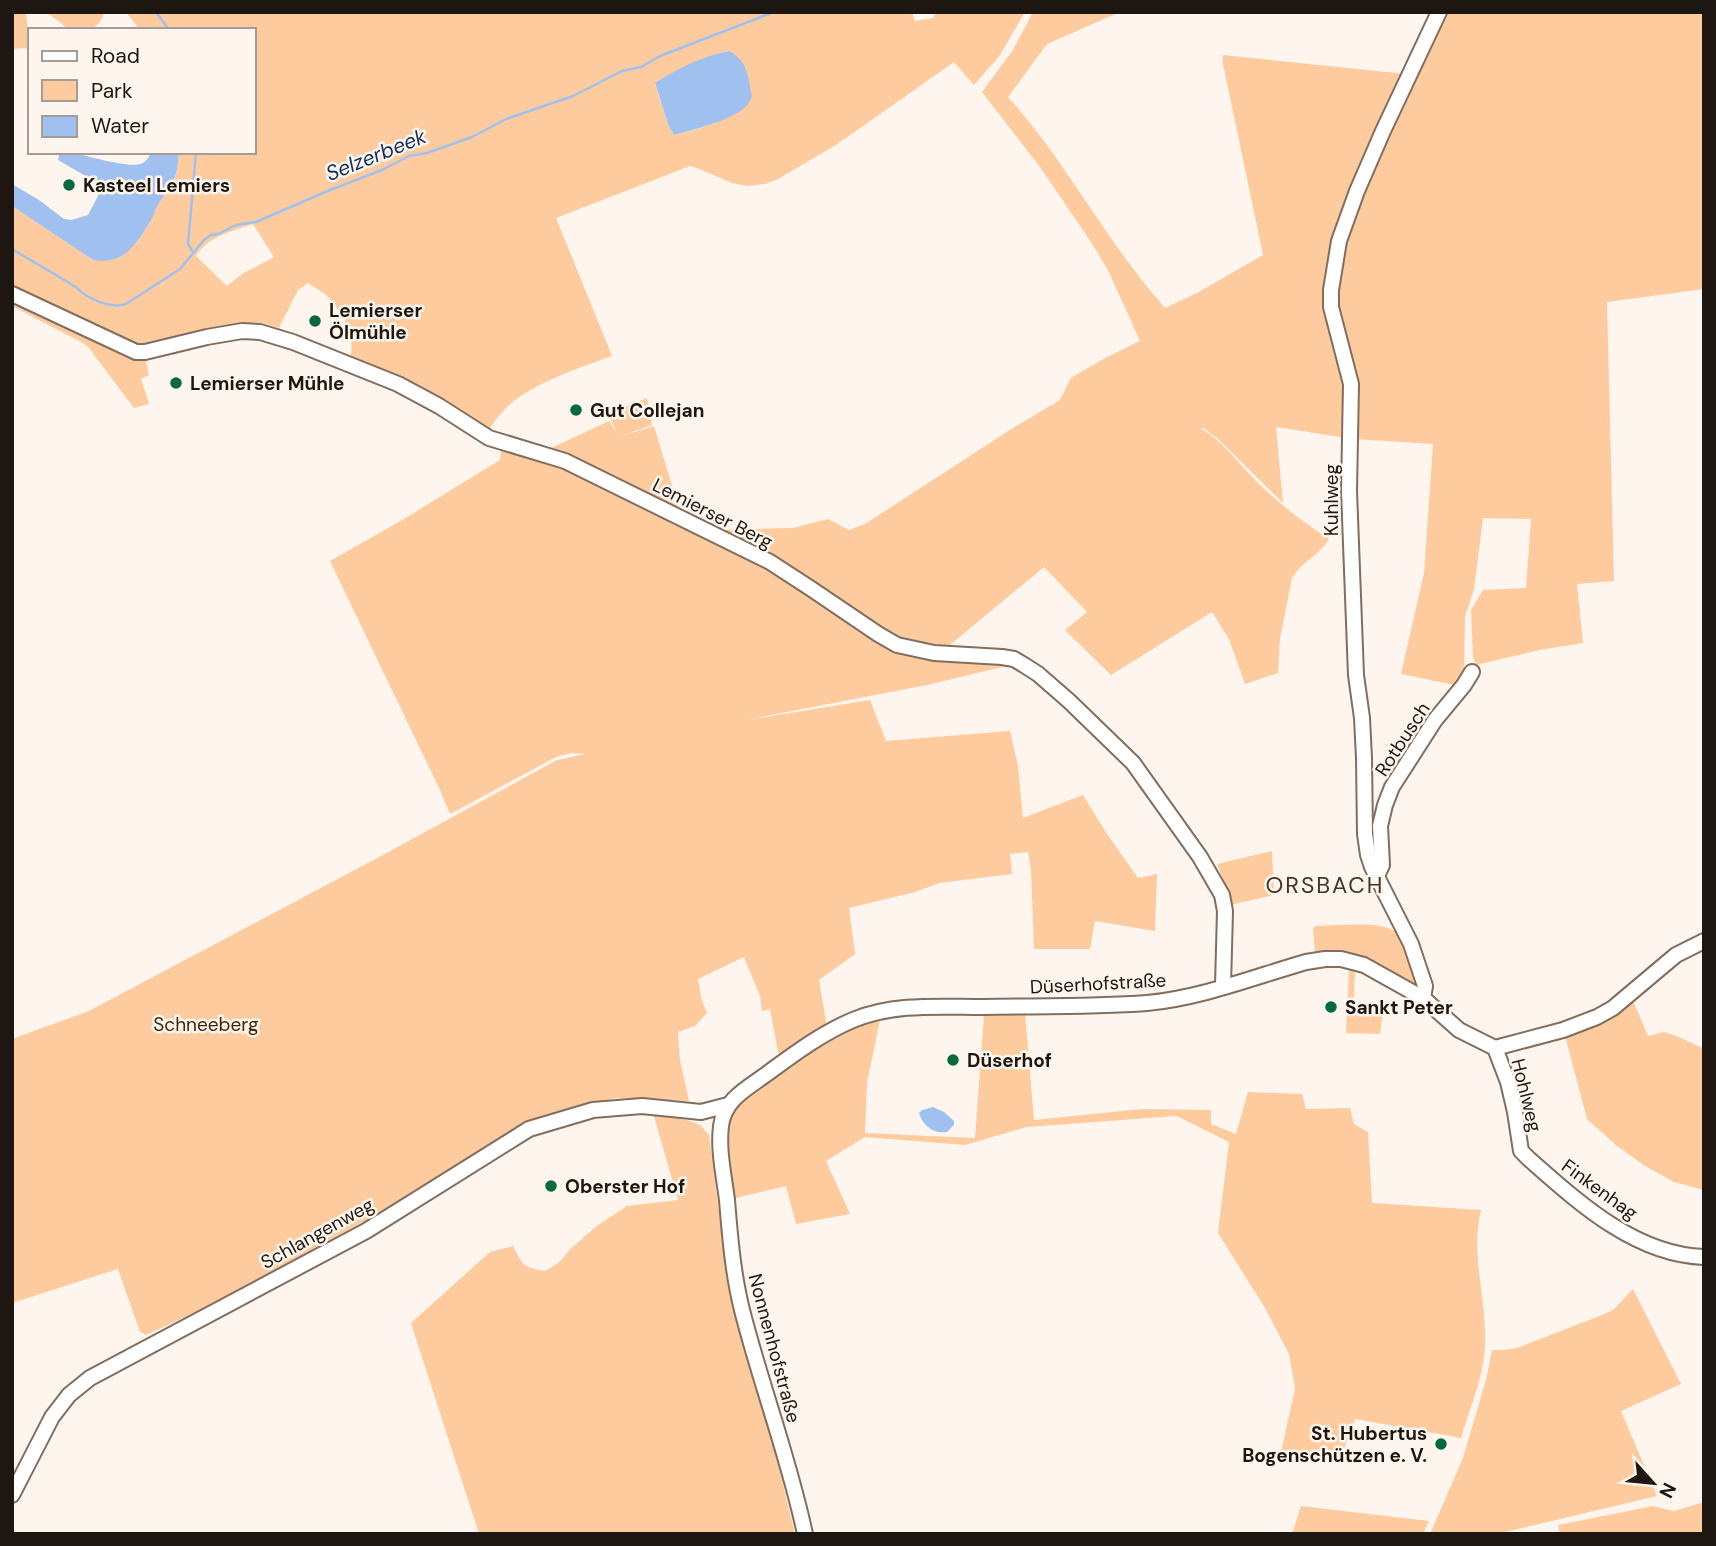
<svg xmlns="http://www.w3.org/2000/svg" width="1716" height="1546" viewBox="0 0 1716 1546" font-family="'DM Sans',sans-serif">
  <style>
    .green { fill: #fecb9f; fill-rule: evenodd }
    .water { fill: #a0c0f0 }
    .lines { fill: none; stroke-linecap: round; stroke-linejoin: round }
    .stream { stroke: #a0c0f0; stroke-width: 2.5 }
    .minor-casing { stroke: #816e5e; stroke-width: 18 }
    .minor { stroke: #fff; stroke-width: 14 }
    .poi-dot { fill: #07693e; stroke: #fef6ee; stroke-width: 2.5 }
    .labels { text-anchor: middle; stroke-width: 5; stroke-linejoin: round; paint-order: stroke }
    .poi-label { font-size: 19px; font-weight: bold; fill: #1e1610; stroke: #fef6ee; text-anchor: start }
    .street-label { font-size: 19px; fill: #1e1610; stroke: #fef6ee }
    .park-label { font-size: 19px; fill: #432504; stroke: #fef6ee }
    .water-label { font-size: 21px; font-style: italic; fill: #0d2e5f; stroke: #fef6ee }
    .quarter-label { font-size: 23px; letter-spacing: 2px; fill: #453426; stroke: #fef6ee }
  </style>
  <rect width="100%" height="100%" fill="#fef6ee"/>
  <!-- green -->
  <g class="green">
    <path d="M12 12H26L30 48 12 49Z"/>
    <path d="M44 12H105L100 22 91 30H68C61 22 53 16 44 12Z"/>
    <path d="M126 12H912L915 21 933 18 936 12H1025L1000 55 974 85 954 62 836 145 778 179 765 184 748 186 732 183 697 168 690 166 556 218 612 356C581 367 528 385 505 409 498 416 493 424 488 431L350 358C356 338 344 315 331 300 325 293 315 288 308 283L298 290 279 328C268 324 259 320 248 325L136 347 12 289V206L93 260 119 258 137 242 153 217C156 204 167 193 173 181 178 173 178 161 179 152H254V30H140ZM729 51 748 103C733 119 696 130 674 135L669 127 655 84C678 71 703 55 729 51ZM253 224 274 257 242 274 227 286 196 256C208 236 233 231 253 224Z"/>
    <path d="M1033 12H1120L1047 44 1008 97C1054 148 1088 208 1128 262 1140 278 1152 293 1165 308L1197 293 1263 255 1223 64V55L1406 74 1327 282 1345 376 1346 438 1276 427 1283 503 1218 439 1204 428H1200C1222 440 1238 463 1256 481 1278 503 1303 522 1329 539 1320 555 1301 562 1292 578L1280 639 1278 673 1245 684 1229 639 1212 612 1111 675 1065 630 1087 612 1044 567 945 649 900 641 719 530 793 528 828 519 849 530 865 524 1013 428 1060 400 1071 378 1105 358 1140 341 1108 270 1091 242 1040 167 982 92 1013 50Z"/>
    <path d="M1444 12H1704V289L1607 302 1614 581 1577 584 1583 643 1540 650 1476 665 1473 657 1471 610 1483 590 1526 588 1531 519 1483 518 1474 589 1465 617 1464 675 1454 685 1401 674 1424 573 1433 444 1354 439 1333 304 1337 263 1386 135Z"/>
    <path d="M12 300 145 356 149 375 141 379 149 404 134 408 89 348 83 343 12 306Z"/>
    <path d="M647 398 652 425 618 437 654 426 680 512 547 450 609 421 617 433 608 414Z"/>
    <path d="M502 447 568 468 635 502 769 571 808 595 862 632 1015 664 927 685 740 721 870 700 886 741 1010 731 1018 766 1023 818 1083 795 1107 834 1138 878 1157 874 1155 931 1095 921 1090 949H1034L1031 870 1028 852 1010 854 1012 874 939 883 915 892 849 908 855 954 819 980 827 1027 779 1057 770 1009 762 1011 760 996 744 957 698 979 702 1001 707 1013 695 1026 678 1032 680 1060 689 1101 615 1098 522 1123 370 1218 209 1306 146 1335 140 1332 118 1269 12 1303V1039L89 1011 381 856 557 760 585 754 571 753 556 757 450 814 440 790 330 561 404 519 500 460Z"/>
    <path d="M1272 851 1274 895 1230 905 1228 892 1217 864Z"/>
    <path d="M1338 925C1355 925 1391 921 1402 938 1409 950 1413 967 1419 980L1413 987C1383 966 1353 947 1315 953L1313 929 1315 926Z"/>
    <path d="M1349 971 1355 972 1353 1011H1383L1380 1034 1346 1033Z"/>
    <path d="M1633 1001 1648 1036 1664 1032 1679 1037 1704 1049V1190L1674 1182 1645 1166 1617 1146 1587 1119 1565 1036C1590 1028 1612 1018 1633 1001Z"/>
    <path d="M1025 1013 1034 1120 1141 1109 1211 1110V1124L1236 1134 1248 1092 1302 1094 1306 1109 1350 1108 1354 1124 1368 1132 1372 1203 1481 1210C1470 1255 1487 1299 1485 1344 1484 1376 1470 1408 1461 1438L1355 1419 1340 1460 1280 1457 1295 1388 1289 1354 1265 1308 1218 1233 1229 1142 1177 1116 1027 1127 965 1145 865 1137 826 1161 850 1214 796 1224 786 1186 732 1199 726 1136 727 1122 732 1109 766 1078 848 1028 868 1022 880 1020 867 1083 865 1133 975 1138 984 1015Z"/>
    <path d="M653 1113 690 1121 700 1125 709 1135 729 1287 770 1431 795 1534H479L411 1323 490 1252 513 1246C522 1264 523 1268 545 1271 554 1266 563 1261 568 1251L598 1225 627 1206 678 1200Z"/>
    <path d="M1633 1289 1681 1384 1621 1411 1657 1496 1497 1534H1430L1463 1458 1486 1380 1492 1350H1504L1517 1348 1607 1313 1613 1310Z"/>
    <path d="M1704 1502V1534H1560L1558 1525 1653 1506 1674 1511Z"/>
    <path d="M1301 1506 1429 1521 1423 1534H1292Z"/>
  </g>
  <!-- water -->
  <g class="water">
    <path d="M729 51C748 61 748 77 752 96 750 101 747 106 742 110 727 121 693 130 674 135L669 127 655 83C677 69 704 55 729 51Z"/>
    <path d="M60 152H69C84 155 128 168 140 164 146 162 149 158 151 152H179C178 161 178 173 173 181 167 193 156 204 153 217 138 241 126 266 93 260L12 206V184L39 200 64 219 71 220 88 215 98 196 96 182 58 160Z"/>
    <path d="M933 1107 944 1112 954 1121V1125L947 1132C933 1134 923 1126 919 1113L922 1110Z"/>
  </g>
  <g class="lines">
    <!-- stream -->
    <g class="stream">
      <path d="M156 12 169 30"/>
      <path d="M12 249 76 287C87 299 111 309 126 304L180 269 204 240 211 235 218 234 236 225 256 222 330 190 382 170 409 156 427 153 472 137 506 119 573 96 622 71 641 67 660 56 774 12"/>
      <path d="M193 252 188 244 196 152"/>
    </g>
    <defs>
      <g id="minor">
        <path d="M12 294 136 352H145L207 337 242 331 260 332 293 342 398 384 439 406 489 438 565 461 770 562 810 588 878 634 897 645 934 653 1002 657 1014 659 1024 665 1038 674 1069 701 1133 763 1200 857 1222 895 1225 911 1223 986"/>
        <path d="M1377 876 1382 865 1380 826 1385 805 1392 787 1435 720 1464 685 1472 672"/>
        <path d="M1423 998 1425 986 1411 944 1372 867 1368 855 1365 834 1364 758 1362 718 1356 675 1349 491 1351 384 1331 307V290L1339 241 1357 191 1383 131 1439 12"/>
        <path d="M1495 1048 1508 1082 1515 1112 1521 1151 1529 1159C1578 1202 1635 1255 1704 1257"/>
        <path d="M1495 1048 1563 1030 1597 1017 1613 1008 1676 955 1704 941"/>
        <path d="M12 1495 52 1417 69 1395 90 1378 366 1231 529 1129 593 1110 642 1106 701 1112 728 1105"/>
        <path d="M805 1534C789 1458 761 1385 742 1310 733 1274 730 1237 727 1200 724 1176 718 1150 721 1126 724 1099 748 1088 768 1073 794 1054 822 1033 853 1020 894 1003 940 1007 983 1007 1038 1006 1093 1007 1147 1003 1201 998 1254 977 1306 962L1325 959H1341L1364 965 1423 998 1459 1030 1495 1048"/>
      </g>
    </defs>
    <!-- minor casing -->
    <use href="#minor" class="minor-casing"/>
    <!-- minor -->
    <use href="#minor" class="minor"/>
  </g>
  <!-- markers -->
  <g class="poi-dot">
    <circle cx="69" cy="185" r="7"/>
    <circle cx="315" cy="321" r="7"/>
    <circle cx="176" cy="383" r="7"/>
    <circle cx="576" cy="410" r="7"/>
    <circle cx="1331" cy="1007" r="7"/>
    <circle cx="953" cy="1060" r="7"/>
    <circle cx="551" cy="1186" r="7"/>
    <circle cx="1441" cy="1444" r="7"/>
  </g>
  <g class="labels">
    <!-- poi labels -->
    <g class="poi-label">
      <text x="83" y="192">Kasteel Lemiers</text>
      <text x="329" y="317">Lemierser<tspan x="329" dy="22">Ölmühle</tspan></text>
      <text x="190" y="390">Lemierser Mühle</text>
      <text x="590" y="417">Gut Collejan</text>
      <text x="1345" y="1014">Sankt Peter</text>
      <text x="967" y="1067">Düserhof</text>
      <text x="565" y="1193">Oberster Hof</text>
      <text x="1427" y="1440" text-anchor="end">St. Hubertus<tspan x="1427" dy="22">Bogenschützen e. V.</tspan></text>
    </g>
    <!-- street labels -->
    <g class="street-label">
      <text transform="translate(1331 500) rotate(-90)" y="7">Kuhlweg</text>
      <text transform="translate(713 513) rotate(27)" y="7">Lemierser Berg</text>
      <text transform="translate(1402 739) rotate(-57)" y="7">Rotbusch</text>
      <text transform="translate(1098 983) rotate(-3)" y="7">Düserhofstraße</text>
      <text transform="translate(1527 1095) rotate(76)" y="7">Hohlweg</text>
      <text transform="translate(1600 1189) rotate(36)" y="7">Finkenhag</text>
      <text transform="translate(317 1233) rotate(-29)" y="7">Schlangenweg</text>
      <text transform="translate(775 1348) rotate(75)" y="7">Nonnenhofstraße</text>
    </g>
    <!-- park labels -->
    <g class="park-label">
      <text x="206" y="1031">Schneeberg</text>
    </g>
    <!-- water labels -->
    <g class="water-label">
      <text transform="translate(376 155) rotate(-22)" y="7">Selzerbeek</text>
    </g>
    <!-- quarter labels -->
    <g class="quarter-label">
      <text x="1325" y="893">ORSBACH</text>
    </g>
  </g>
  <!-- border -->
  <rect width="1716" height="1546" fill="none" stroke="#1e1610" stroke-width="28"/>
  <!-- legend -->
  <rect x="28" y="28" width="228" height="126" fill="#fef6ee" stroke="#a49c95" stroke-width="2"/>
  <rect x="42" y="51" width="35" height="10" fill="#ffffff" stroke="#a49c95" stroke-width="2"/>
  <text x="91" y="63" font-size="21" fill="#1e1610">Road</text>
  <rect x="42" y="80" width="35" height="21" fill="#fecb9f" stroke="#a49c95" stroke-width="2"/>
  <text x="91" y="98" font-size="21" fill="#1e1610">Park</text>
  <rect x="42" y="116" width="35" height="21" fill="#a0c0f0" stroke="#a49c95" stroke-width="2"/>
  <text x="91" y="133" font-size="21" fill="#1e1610">Water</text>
  <!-- north arrow -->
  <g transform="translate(1653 1483) rotate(117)" stroke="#fef6ee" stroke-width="5" paint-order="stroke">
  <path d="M0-5L12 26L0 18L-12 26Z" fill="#1e1610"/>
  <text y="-10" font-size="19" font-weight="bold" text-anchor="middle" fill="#1e1610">N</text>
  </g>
</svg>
